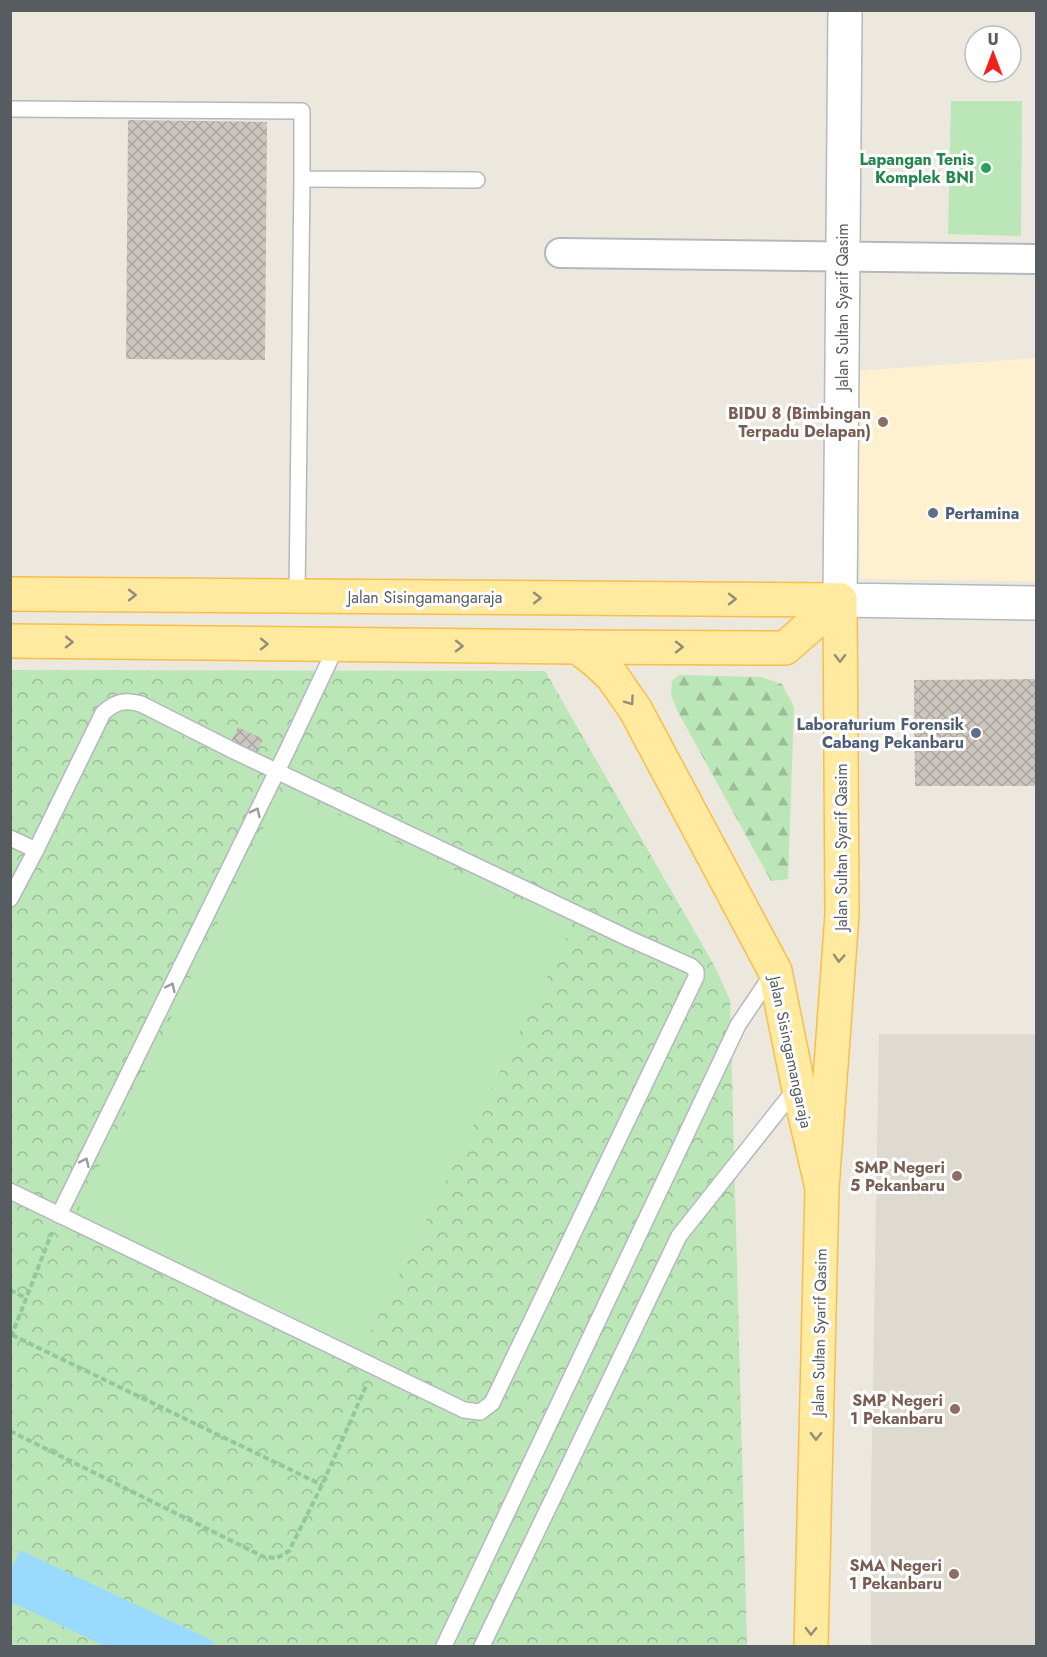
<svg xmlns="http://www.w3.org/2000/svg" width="1047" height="1657" viewBox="0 0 1047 1657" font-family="Jost,sans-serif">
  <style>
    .commercial { fill: #fff1d0 }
    .education { fill: #dedacf }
    .forest { fill: url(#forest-firs) }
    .park { fill: url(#park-crowns) }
    .garden { fill: #bbe6b8 }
    .water { fill: #9bdaff }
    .building { fill: url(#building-cross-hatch) }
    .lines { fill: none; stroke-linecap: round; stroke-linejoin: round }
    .lane-casing { stroke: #b4b8bd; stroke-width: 18 }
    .street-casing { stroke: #b4b8bd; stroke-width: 32 }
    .secondary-casing { stroke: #b4b9bf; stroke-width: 36 }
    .primary-casing { stroke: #fabd49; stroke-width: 36 }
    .path { stroke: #91c89d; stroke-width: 4; stroke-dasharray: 6 3; stroke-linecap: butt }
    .lane { stroke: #fff; stroke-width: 15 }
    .street { stroke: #fff; stroke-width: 28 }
    .secondary { stroke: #fff; stroke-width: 33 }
    .primary { stroke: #ffeaa0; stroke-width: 33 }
    .oneway { stroke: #928e77 }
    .oneway2 { stroke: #9a9da0 }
    .leisure-dot { fill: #2e9e5b; stroke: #fff; stroke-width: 2 }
    .education-dot { fill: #8d6e63; stroke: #fff; stroke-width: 2 }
    .service-dot { fill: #5c6f8a; stroke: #fff; stroke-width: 2 }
    .labels { text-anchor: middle; stroke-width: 6; stroke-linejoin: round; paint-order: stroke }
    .leisure-label { font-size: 16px; font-weight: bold; fill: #27864d; stroke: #fff; text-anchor: end }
    .street-label { font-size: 16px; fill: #575c61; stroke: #fff }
    .education-label { font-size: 16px; font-weight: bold; fill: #785e54; stroke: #fff; text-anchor: end }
    .service-label { font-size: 16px; font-weight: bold; fill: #4e5e75; stroke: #fff; text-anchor: start }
  </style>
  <defs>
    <pattern id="forest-firs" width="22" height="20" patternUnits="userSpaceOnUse" patternTransform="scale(1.5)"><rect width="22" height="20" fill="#bbe6b8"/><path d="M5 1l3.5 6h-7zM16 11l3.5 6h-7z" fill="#9bbe99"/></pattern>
    <pattern id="park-crowns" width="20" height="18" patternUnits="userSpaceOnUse" patternTransform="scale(1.5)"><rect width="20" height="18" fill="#bbe6b8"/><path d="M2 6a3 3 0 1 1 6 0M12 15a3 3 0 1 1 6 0" fill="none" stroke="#9bbe99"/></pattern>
    <pattern id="building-cross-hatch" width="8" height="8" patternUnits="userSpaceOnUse" patternTransform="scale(1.5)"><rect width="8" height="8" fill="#ccc6bf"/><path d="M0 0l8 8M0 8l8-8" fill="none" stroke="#a8a49f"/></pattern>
  </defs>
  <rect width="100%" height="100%" fill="#ece8de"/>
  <!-- commercial -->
  <path class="commercial" d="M1036 358V581L860 579 858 371Z"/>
  <!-- education -->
  <path class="education" d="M879 1034H1036V1646H871V1499Z"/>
  <!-- forest -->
  <path class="forest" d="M679 675 761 677 782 684 794 707 788 879 771 881 678 712 671 695 672 681Z"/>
  <!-- park -->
  <path class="park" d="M11 670 545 671 714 965 730 1000 747 1646H11Z"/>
  <!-- garden -->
  <g class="garden">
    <path d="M951 101H1022L1021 236 948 234Z"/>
    <path d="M291 792 564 923 567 937 366 1341 347 1354 85 1227 79 1208 280 794Z"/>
  </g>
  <!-- water -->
  <path class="water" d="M20 1550 211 1640 215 1646H105L11 1602V1571Z"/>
  <!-- building -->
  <g class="building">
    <path d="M128 120 267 122 265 360 126 359Z"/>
    <path d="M1036 679V786H915L914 680Z"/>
    <path d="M238 727 263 739 256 754 231 742Z"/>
  </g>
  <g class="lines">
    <defs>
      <g id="lane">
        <path d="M10 109 302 111V179L477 180"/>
        <path d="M297 596 302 179"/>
        <path d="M10 838 36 850 103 713C115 702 125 699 141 704L234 751 630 939 691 966 696 971V977L492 1403 480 1412 464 1410 10 1191"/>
        <path d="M10 899 36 850"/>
        <path d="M59 1215 285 755 337 645"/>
        <path d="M444 1646 738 1025 773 973"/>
        <path d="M482 1646 679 1236 797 1087"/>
      </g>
      <path id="street" d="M560 253 1036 259"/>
      <path id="secondary" d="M845 10 840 600 1036 603"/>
      <g id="primary">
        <path d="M10 594 840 600"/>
        <path d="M10 641 578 647 597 662 612 676 635 709 775 971 798 1085 822 1188"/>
        <path d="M578 647 785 648 840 600"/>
        <path d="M811 1646 822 1188 842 915 840 600"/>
      </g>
    </defs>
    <!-- lane casing -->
    <use href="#lane" class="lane-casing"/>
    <!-- street casing -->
    <use href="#street" class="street-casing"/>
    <!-- secondary casing -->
    <use href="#secondary" class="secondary-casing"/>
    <!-- primary casing -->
    <use href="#primary" class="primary-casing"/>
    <!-- path -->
    <g class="path">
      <path d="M10 1290 26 1298"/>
      <path d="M12 1335 322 1485"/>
      <path d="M11 1337 52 1232"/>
      <path d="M10 1431 264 1557 277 1558 289 1551 322 1485 367 1384"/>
    </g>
    <!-- lane -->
    <use href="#lane" class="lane"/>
    <!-- street -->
    <use href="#street" class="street"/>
    <!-- secondary -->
    <use href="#secondary" class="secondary"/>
    <!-- primary -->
    <use href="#primary" class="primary"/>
  </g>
  <!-- one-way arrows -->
  <defs><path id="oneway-chevron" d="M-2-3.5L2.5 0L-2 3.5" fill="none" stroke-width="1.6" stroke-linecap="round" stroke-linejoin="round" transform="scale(1.5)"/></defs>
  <g class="oneway">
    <use href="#oneway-chevron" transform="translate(132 595)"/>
    <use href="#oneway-chevron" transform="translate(537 598)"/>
    <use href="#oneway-chevron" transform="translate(732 599)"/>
    <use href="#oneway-chevron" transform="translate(69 642) rotate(1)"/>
    <use href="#oneway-chevron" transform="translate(264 644) rotate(1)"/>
    <use href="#oneway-chevron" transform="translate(459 646) rotate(1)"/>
    <use href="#oneway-chevron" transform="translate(679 647)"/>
    <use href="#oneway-chevron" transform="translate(840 658) rotate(90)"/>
    <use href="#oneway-chevron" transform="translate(630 701) rotate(55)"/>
    <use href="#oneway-chevron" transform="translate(839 958) rotate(94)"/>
    <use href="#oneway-chevron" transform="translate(816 1436) rotate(91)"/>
    <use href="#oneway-chevron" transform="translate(811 1631) rotate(91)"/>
  </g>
  <g class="oneway2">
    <use href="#oneway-chevron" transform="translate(256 812) rotate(-64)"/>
    <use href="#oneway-chevron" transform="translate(171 987) rotate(-64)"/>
    <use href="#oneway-chevron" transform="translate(85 1162) rotate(-64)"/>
  </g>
  <!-- markers -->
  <circle class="leisure-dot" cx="986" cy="168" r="6"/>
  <g class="education-dot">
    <circle cx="883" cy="422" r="6"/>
    <circle cx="957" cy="1176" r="6"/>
    <circle cx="955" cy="1409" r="6"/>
    <circle cx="954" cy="1574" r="6"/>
  </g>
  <g class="service-dot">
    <circle cx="933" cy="513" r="6"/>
    <circle cx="976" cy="733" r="6"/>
  </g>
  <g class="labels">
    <!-- leisure labels -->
    <g class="leisure-label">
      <text x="974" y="165">Lapangan Tenis<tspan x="974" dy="18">Komplek BNI</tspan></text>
    </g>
    <!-- street labels -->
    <g class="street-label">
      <text transform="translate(842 307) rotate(-90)" y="6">Jalan Sultan Syarif Qasim</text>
      <text x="425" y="603">Jalan Sisingamangaraja</text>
      <text transform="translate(841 847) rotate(-90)" y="6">Jalan Sultan Syarif Qasim</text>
      <text transform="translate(791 1052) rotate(78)" y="6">Jalan Sisingamangaraja</text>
      <text transform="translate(819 1332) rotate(-89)" y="6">Jalan Sultan Syarif Qasim</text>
    </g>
    <!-- education labels -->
    <g class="education-label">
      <text x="871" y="419">BIDU 8 (Bimbingan<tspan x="871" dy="18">Terpadu Delapan)</tspan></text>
      <text x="945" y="1173">SMP Negeri<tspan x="945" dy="18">5 Pekanbaru</tspan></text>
      <text x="943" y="1406">SMP Negeri<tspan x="943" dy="18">1 Pekanbaru</tspan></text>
      <text x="942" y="1571">SMA Negeri<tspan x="942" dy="18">1 Pekanbaru</tspan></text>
    </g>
    <!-- service labels -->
    <g class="service-label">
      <text x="945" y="519">Pertamina</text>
      <text x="964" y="730" text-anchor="end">Laboraturium Forensik<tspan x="964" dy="18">Cabang Pekanbaru</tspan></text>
    </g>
  </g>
  <!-- border -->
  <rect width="1047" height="1657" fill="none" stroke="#575c61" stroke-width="24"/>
  <!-- north arrow -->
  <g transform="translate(993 54)"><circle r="28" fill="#ffffff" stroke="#bcbec0" stroke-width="1.5"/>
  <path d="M0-4.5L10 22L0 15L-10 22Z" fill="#f3201d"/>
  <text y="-9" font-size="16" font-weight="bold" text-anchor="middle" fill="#575c61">U</text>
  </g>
</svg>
